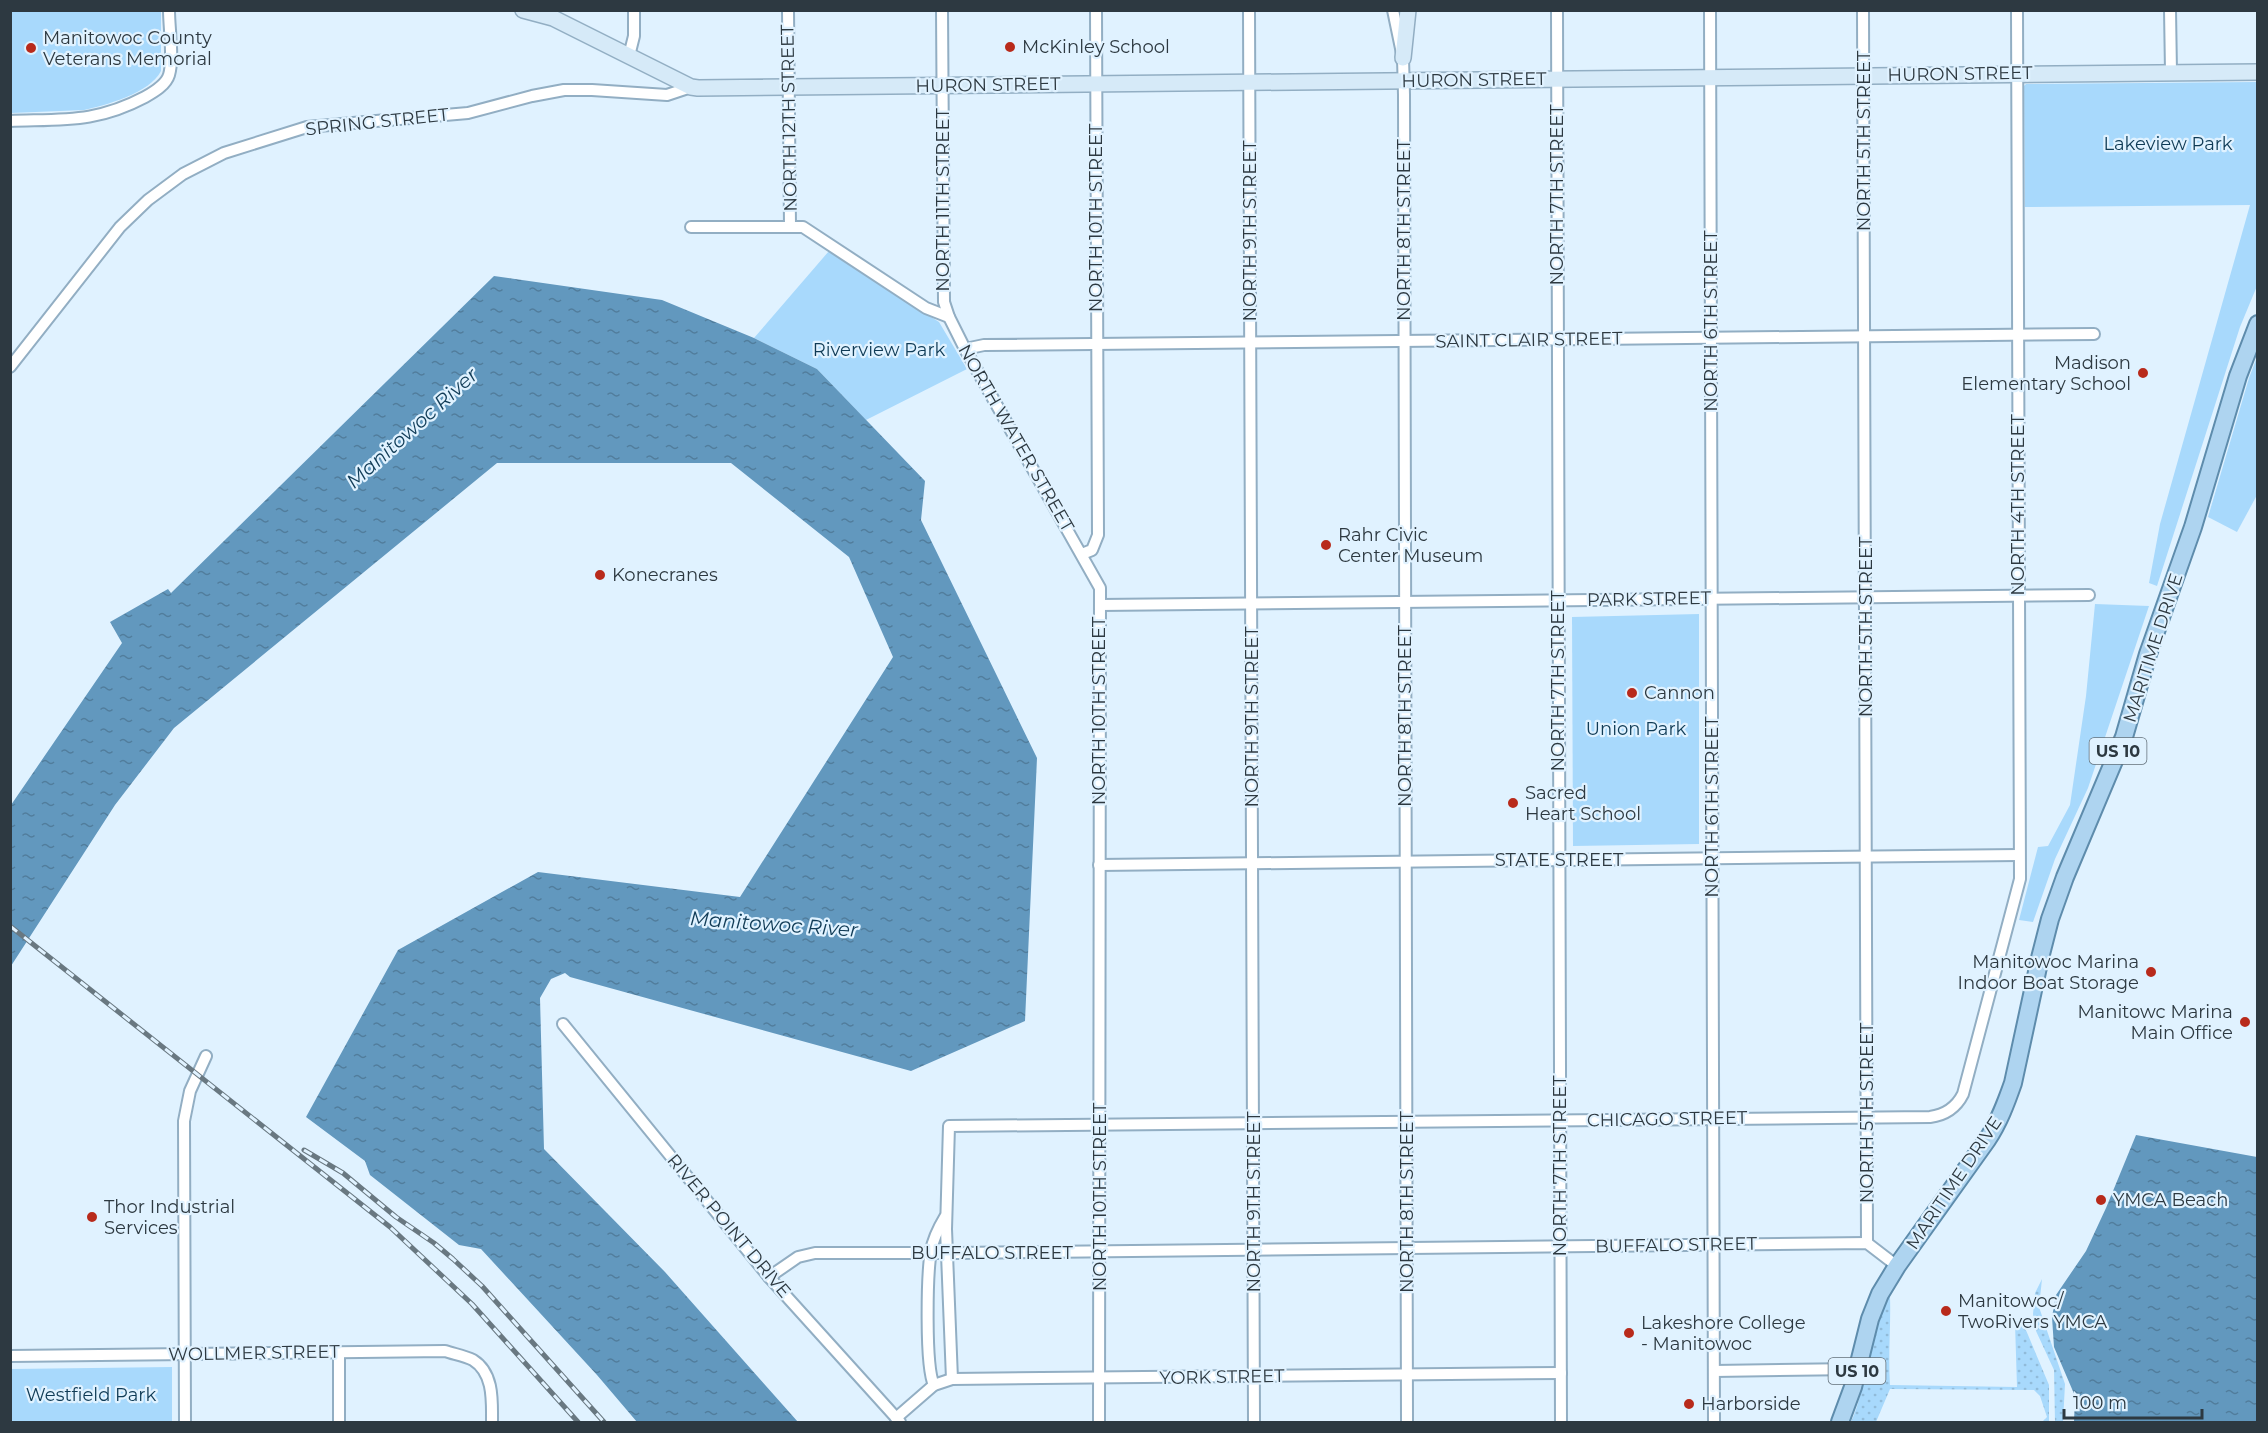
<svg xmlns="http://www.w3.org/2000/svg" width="2268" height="1433" viewBox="0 0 2268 1433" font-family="Montserrat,sans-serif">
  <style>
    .grass { fill: url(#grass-dots) }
    .green { fill: #a8d9fc }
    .water { fill: url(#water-ripples) }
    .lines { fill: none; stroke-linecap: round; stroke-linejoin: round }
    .street-casing { stroke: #92aec3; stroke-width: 14 }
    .secondary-casing { stroke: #92aec3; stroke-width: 18 }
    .primary-casing { stroke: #5e8cac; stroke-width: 20 }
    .street { stroke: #fff; stroke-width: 10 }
    .secondary { stroke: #d6eaf8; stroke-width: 15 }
    .primary { stroke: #aed4f0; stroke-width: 16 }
    .rail-casing { stroke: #697881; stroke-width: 5 }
    .rail { stroke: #e0f2ff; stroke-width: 3; stroke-dasharray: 9; stroke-linecap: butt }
    .poi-dot { fill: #b82a1b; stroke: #e0f2ff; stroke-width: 2 }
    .labels { text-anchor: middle; stroke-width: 4.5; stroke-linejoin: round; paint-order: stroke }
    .shield { fill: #e0f2ff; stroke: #63707a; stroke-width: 1.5 }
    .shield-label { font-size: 16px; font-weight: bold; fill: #2d3941 }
    .poi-label { font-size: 18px; fill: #2d3941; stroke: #e0f2ff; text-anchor: start }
    .street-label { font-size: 18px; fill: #2d3941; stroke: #e0f2ff }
    .park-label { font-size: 18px; fill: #0f3b56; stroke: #e0f2ff }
    .water-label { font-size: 20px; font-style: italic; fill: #113c57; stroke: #e0f2ff }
  </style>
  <defs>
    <pattern id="grass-dots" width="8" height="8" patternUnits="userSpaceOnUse" patternTransform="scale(1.5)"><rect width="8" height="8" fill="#a8d9fc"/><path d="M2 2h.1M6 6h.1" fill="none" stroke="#91bbd9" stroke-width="1.8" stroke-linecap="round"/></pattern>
    <pattern id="water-ripples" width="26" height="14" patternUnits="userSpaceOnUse" patternTransform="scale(1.5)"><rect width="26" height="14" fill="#6298be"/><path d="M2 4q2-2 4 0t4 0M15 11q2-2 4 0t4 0" fill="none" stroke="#517d9c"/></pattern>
  </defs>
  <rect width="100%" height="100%" fill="#e0f2ff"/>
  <!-- grass -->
  <g class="grass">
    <path d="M2042 1279 2039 1307 2065 1384 2063 1422H2055L2054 1370 2036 1331 2033 1314 2035 1293Z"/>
    <path d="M1890 1296C1891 1326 1888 1355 1890 1385L2017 1387 2015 1323H2023L2049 1385V1422H2042L2047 1417 2040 1396 2034 1390 1890 1389 1876 1422H1851C1869 1383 1867 1332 1890 1296Z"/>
  </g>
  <!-- green -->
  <g class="green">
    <path d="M11 10 161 11V71C150 93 106 105 84 110L11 113Z"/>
    <path d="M2257 82V286L2240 327 2157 586 2149 583 2160 524 2250 205 2025 207 2024 86 2026 84Z"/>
    <path d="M829 251 939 322 967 369 866 420 817 369 754 338Z"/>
    <path d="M2257 357V495L2237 532 2208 517 2249 378Z"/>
    <path d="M2095 604 2149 606 2088 788 2055 859 2033 922 2019 920 2038 847 2048 846 2070 805 2086 696Z"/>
    <path d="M1699 614V844L1573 846 1572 617Z"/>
    <path d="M172 1367V1422H11V1369Z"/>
  </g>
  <!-- water -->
  <g class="water">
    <path d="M494 276 662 300 754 338 817 369 925 481 921 520 1037 758 1025 1021 911 1071 570 977 565 973 551 979 540 998 544 1149 665 1272 798 1422H637L597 1375 481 1249 459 1245 370 1175 365 1161 306 1117 398 950 538 872 740 897 893 657 849 557 731 463H497L174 728 115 805 11 966V805L122 643 110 622 168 589 171 593Z"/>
    <path d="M2136 1135 2257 1157V1422H2074L2075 1396 2054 1347 2052 1317 2056 1295 2086 1251 2106 1208Z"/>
  </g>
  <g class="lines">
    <defs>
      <g id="street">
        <path d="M788 10 790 226"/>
        <path d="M942 10 944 302 949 317 965 349 1100 588 1099 1422"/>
        <path d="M1249 10 1254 1422"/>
        <path d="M1393 10 1403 58 1404 95 1407 1422"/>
        <path d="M1557 10 1561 1422"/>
        <path d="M1710 10 1714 1422"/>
        <path d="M1863 10 1867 1243"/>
        <path d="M2170 10 2171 72"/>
        <path d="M629 56 634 36V10"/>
        <path d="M10 121C64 119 96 123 145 97 154 92 166 85 169 75 174 58 169 29 169 10"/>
        <path d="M691 227H803L926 308 949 317"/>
        <path d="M965 349 984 345 2094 334"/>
        <path d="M10 367 120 227 148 200 183 174 224 153 307 127 468 113 532 96 564 90H592L667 95 691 87"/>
        <path d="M1082 554 1092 550 1098 535 1096 10"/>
        <path d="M1100 605 2089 595"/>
        <path d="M1099 865 2019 855"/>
        <path d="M563 1024 769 1277 900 1422"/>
        <path d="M769 1277 798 1257 815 1253H958L1867 1243 1897 1266"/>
        <path d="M339 1352V1422"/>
        <path d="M10 1356 445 1351C454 1354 465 1356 473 1360 494 1373 492 1401 492 1422"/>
        <path d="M1714 1371 1857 1369"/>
        <path d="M952 1379 946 1229 949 1126 1930 1117C1945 1115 1956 1108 1963 1094L2020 879 2017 10"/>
        <path d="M934 1385C925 1367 927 1273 931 1251 933 1239 939 1227 945 1217"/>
        <path d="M896 1418 934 1385 952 1379 1561 1373"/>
        <path d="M185 1422 184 1121 190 1091 206 1056"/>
      </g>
      <g id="secondary">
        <path d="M523 10 553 18 691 87 698 88 2258 72"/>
        <path d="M1403 58 1408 10"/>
      </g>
      <path id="primary" d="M1840 1422 1853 1387 1870 1319 1880 1294 1897 1266 1987 1140C1999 1122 2006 1103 2013 1083L2040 958 2050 919 2065 877 2124 737 2148 654 2193 527 2238 376 2258 324"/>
    </defs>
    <!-- street casing -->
    <use href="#street" class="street-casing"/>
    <!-- secondary casing -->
    <use href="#secondary" class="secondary-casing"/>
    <!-- primary casing -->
    <use href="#primary" class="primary-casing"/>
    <!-- street -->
    <use href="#street" class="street"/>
    <!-- secondary -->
    <use href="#secondary" class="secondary"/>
    <!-- primary -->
    <use href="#primary" class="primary"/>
    <defs>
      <g id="rail">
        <path d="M10 926 390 1227 472 1304 578 1422"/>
        <path d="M304 1150 343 1173 396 1217 434 1243 453 1259 482 1286 604 1422"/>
      </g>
    </defs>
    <!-- rail casing -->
    <use href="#rail" class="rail-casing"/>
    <!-- rail -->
    <use href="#rail" class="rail"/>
  </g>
  <!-- markers -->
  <g class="poi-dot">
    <circle cx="1010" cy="47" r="6"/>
    <circle cx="31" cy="48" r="6"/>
    <circle cx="2143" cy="373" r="6"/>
    <circle cx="1326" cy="545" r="6"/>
    <circle cx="600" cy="575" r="6"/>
    <circle cx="1632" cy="693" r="6"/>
    <circle cx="1513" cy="803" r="6"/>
    <circle cx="2151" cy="972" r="6"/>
    <circle cx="2245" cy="1022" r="6"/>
    <circle cx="2101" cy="1200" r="6"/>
    <circle cx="92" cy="1217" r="6"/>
    <circle cx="1946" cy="1311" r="6"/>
    <circle cx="1629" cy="1333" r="6"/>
    <circle cx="1689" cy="1404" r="6"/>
  </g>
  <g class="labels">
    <!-- shield labels -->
    <g class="shield">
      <rect x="2089.5" y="738" width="57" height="26" rx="4.5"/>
      <rect x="1828.5" y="1358" width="57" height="26" rx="4.5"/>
    </g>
    <g class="shield-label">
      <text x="2118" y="757">US 10</text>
      <text x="1857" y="1377">US 10</text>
    </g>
    <!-- poi labels -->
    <g class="poi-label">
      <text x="43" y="44">Manitowoc County<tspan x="43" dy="21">Veterans Memorial</tspan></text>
      <text x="1022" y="53">McKinley School</text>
      <text x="2131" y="369" text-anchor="end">Madison<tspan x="2131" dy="21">Elementary School</tspan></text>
      <text x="1338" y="541">Rahr Civic<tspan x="1338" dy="21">Center Museum</tspan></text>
      <text x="612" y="581">Konecranes</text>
      <text x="1644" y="699">Cannon</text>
      <text x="1525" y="799">Sacred<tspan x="1525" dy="21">Heart School</tspan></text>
      <text x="2139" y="968" text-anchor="end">Manitowoc Marina<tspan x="2139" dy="21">Indoor Boat Storage</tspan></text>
      <text x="2233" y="1018" text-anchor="end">Manitowc Marina<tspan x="2233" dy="21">Main Office</tspan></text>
      <text x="2113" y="1206">YMCA Beach</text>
      <text x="104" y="1213">Thor Industrial<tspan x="104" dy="21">Services</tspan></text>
      <text x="1958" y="1307">Manitowoc/<tspan x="1958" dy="21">TwoRivers YMCA</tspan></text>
      <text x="1641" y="1329">Lakeshore College<tspan x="1641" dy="21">- Manitowoc</tspan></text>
      <text x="1701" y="1410">Harborside</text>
    </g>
    <!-- street labels -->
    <g class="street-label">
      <text transform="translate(1960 74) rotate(-1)" y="6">HURON STREET</text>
      <text transform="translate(1474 80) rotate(-1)" y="6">HURON STREET</text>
      <text transform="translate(988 85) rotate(-1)" y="6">HURON STREET</text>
      <text transform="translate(789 118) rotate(-91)" y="6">NORTH 12TH STREET</text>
      <text transform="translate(377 122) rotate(-6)" y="6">SPRING STREET</text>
      <text transform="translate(1864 141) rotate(-90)" y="6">NORTH 5TH STREET</text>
      <text transform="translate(1557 195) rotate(-90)" y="6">NORTH 7TH STREET</text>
      <text transform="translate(943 200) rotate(-90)" y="6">NORTH 11TH STREET</text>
      <text transform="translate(1096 218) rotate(-90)" y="6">NORTH 10TH STREET</text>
      <text transform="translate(1404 230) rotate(-90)" y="6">NORTH 8TH STREET</text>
      <text transform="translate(1250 231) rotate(-90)" y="6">NORTH 9TH STREET</text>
      <text transform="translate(1711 321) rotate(-90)" y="6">NORTH 6TH STREET</text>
      <text transform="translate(1529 340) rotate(-1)" y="6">SAINT CLAIR STREET</text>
      <text transform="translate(1016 438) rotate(60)" y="6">NORTH WATER STREET</text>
      <text transform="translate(2018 505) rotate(-90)" y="6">NORTH 4TH STREET</text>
      <text transform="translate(1649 599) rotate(-1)" y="6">PARK STREET</text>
      <text transform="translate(1866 627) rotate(-90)" y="6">NORTH 5TH STREET</text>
      <text transform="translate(2153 648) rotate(-72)" y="6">MARITIME DRIVE</text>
      <text transform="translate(1558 681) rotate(-90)" y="6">NORTH 7TH STREET</text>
      <text transform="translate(1099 711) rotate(-90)" y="6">NORTH 10TH STREET</text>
      <text transform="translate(1405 716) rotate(-90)" y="6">NORTH 8TH STREET</text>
      <text transform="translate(1252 717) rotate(-90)" y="6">NORTH 9TH STREET</text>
      <text transform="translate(1712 807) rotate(-90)" y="6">NORTH 6TH STREET</text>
      <text x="1559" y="866">STATE STREET</text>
      <text transform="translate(1867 1113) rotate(-90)" y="6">NORTH 5TH STREET</text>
      <text transform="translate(1667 1119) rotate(-1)" y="6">CHICAGO STREET</text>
      <text transform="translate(1560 1166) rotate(-90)" y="6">NORTH 7TH STREET</text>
      <text transform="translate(1954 1183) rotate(-56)" y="6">MARITIME DRIVE</text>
      <text transform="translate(1100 1197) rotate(-90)" y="6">NORTH 10TH STREET</text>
      <text transform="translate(1254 1202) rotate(-90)" y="6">NORTH 9TH STREET</text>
      <text transform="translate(1407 1202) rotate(-90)" y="6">NORTH 8TH STREET</text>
      <text transform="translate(729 1226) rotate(50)" y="6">RIVER POINT DRIVE</text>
      <text transform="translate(1676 1245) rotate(-1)" y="6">BUFFALO STREET</text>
      <text x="992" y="1259">BUFFALO STREET</text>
      <text transform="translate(254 1353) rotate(-1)" y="6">WOLLMER STREET</text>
      <text transform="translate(1222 1377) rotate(-1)" y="6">YORK STREET</text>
    </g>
    <!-- park labels -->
    <g class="park-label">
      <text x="2168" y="150">Lakeview Park</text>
      <text x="879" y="356">Riverview Park</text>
      <text x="1636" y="735">Union Park</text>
      <text x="91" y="1401">Westfield Park</text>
    </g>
    <!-- water labels -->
    <g class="water-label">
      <text transform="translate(412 428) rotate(-42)" y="7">Manitowoc River</text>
      <text transform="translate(774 924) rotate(4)" y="7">Manitowoc River</text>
    </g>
  </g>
  <!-- border -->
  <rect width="2268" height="1433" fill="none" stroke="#2d3941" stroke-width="24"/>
  <!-- scale -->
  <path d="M2064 1409v9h138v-9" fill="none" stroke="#2d3941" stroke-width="3"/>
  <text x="2073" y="1409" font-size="18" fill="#2d3941" stroke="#e0f2ff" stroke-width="4.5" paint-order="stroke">100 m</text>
</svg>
